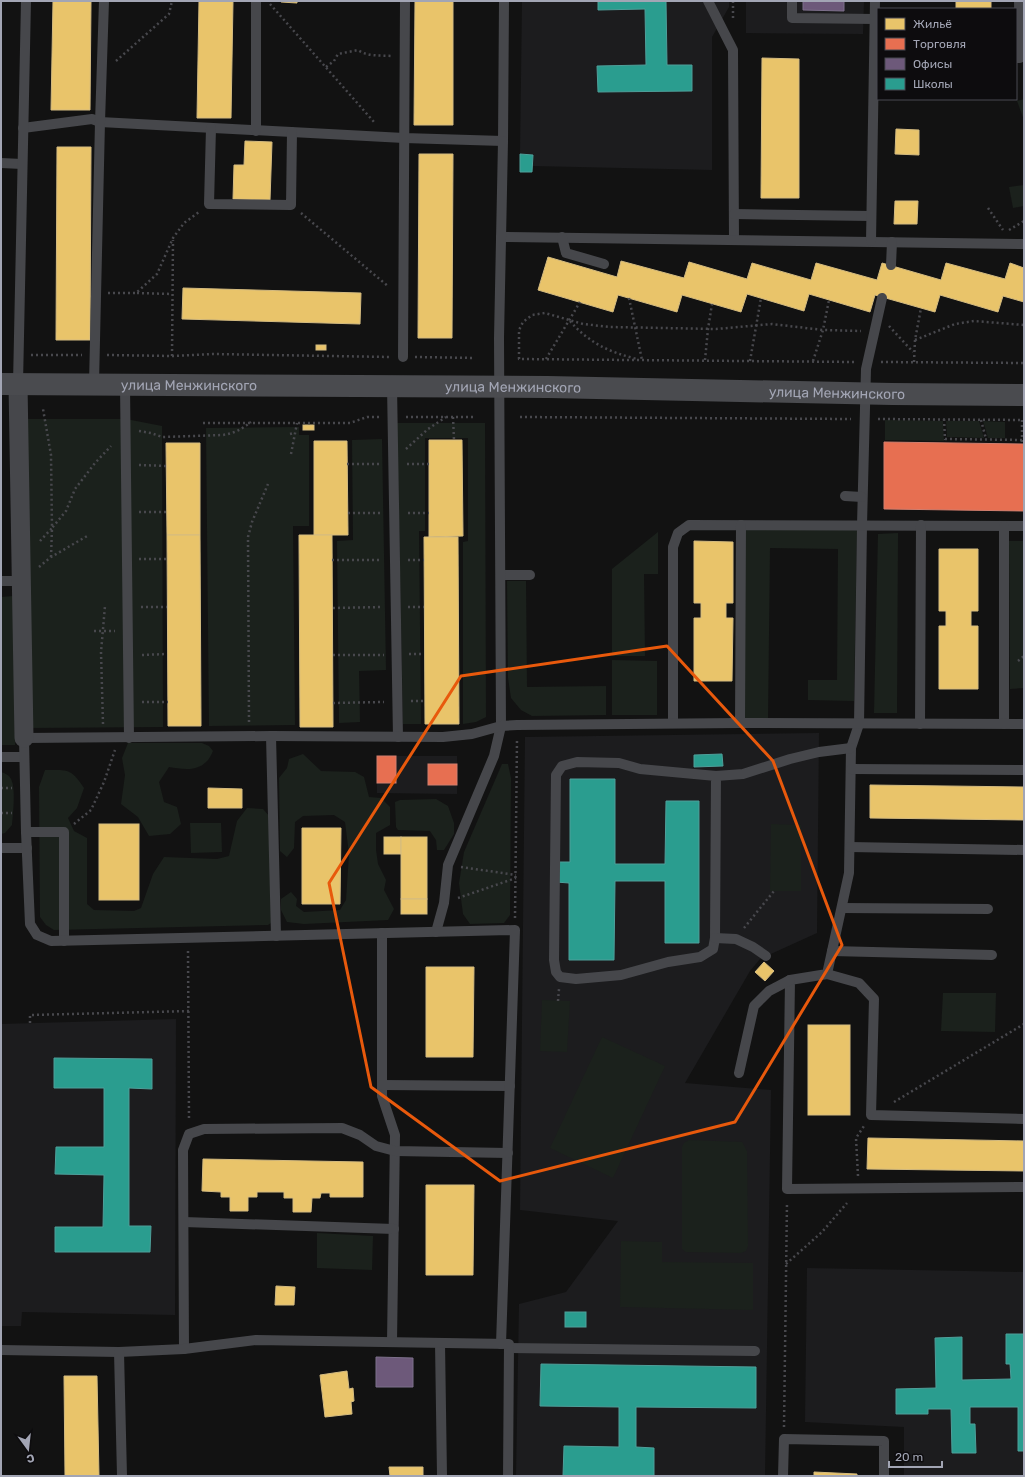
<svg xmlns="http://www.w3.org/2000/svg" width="1025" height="1477" viewBox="0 0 1025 1477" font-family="Rubik,sans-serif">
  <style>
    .built { fill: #1c1c1e }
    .green { fill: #1b211c }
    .homes { fill: #e9c46a; stroke: #d4bb80 }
    .shops { fill: #e76f51; stroke: #d27f6f }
    .offices { fill: #6d597a; stroke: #7d708b }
    .schools { fill: #2a9d8f; stroke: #4e9f9a }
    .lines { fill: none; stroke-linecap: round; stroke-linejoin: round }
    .path { stroke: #48484d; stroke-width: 2.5; stroke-dasharray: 2 3; stroke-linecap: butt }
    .service { stroke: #46474b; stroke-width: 10 }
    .minor { stroke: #46474b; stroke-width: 19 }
    .secondary { stroke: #4a4b4f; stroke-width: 22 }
    .marked { fill: none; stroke: #e8590c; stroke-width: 3; stroke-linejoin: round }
    .labels { text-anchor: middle; stroke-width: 4; stroke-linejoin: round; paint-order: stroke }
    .street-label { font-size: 14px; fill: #a2a5b4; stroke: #0d0c0e }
  </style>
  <rect width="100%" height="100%" fill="#121212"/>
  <!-- built -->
  <g class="built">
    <path d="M522 1H729V7L712 37V170L533 166V155L520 154Z"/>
    <path d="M746 1H864L863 34 746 33Z"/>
    <path d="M819 733 817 933 760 959 750 971 685 1083 771 1090 765 1476H516L519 1304 566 1292 618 1221 520 1210 525 737Z"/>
    <path d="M377 756H457V794L377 793Z"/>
    <path d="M176 1019 175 1315 22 1312 21 1326H1V1024Z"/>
    <path d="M807 1268 1024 1272V1476H904V1427L805 1422Z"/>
  </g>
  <!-- green -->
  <g class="green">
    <path d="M1024 99V120L1017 101Z"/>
    <path d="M1024 185V206L1013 208 1009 187Z"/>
    <path d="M27 419H126L162 426 163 727 29 728Z"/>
    <path d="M885 420 943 421 944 441 885 440Z"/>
    <path d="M946 421H979L984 438 947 437Z"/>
    <path d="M983 421 1005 422V438H988Z"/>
    <path d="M397 423H485L486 717 476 722 463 724V542L468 541V438H425V531H419L421 724H403Z"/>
    <path d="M299 427V435H309V526H293L295 725 209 726 206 428Z"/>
    <path d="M382 439 386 670 359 671 360 722 339 723 337 541 353 540 352 440Z"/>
    <path d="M745 529H857L854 701 808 700V680H837L838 549 770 548 768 720H744Z"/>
    <path d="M658 532V574H644L645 656H612V569Z"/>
    <path d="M898 533 897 713H874L878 534Z"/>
    <path d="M1009 541H1024V688L1010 689Z"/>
    <path d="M507 581H526L527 687 606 686V715L532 716 521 710 511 698 508 678Z"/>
    <path d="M13 596 15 745H1V597Z"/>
    <path d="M612 660 657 661V715H612Z"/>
    <path d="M128 743H202L209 746 213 751C211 755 209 760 206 762 196 772 181 769 169 767L159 782 164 802 177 807 181 824 170 834 149 836 138 817 121 804 125 775 122 758Z"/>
    <path d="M303 754 321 771 355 772 364 777 369 797 381 798 390 807V825L376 833V850L378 864 386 880 384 890 394 909 388 920 304 924 287 922 281 910V899L291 892 297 899 296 906 304 912 340 910 346 900 349 854 345 822 334 815 303 816 295 822 294 848 287 857 280 851 279 778 287 768 289 759Z"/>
    <path d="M502 764H508L511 778 510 915 504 923 470 924 463 914 459 883 464 852Z"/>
    <path d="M45 770C68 770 71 768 84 788L77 808 68 818 74 831 87 838V904L94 910 134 911 141 908 153 874 164 857 217 859 229 856 237 821 247 808 263 809 270 817 271 923 268 925 54 930 46 925 40 917 39 787Z"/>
    <path d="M1 772C5 773 9 775 11 779 16 788 13 815 12 825L5 833 1 834Z"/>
    <path d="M436 799 448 806 454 823V834L444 850H437L436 840 430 831 398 830 396 827 395 802 400 800Z"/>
    <path d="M190 823H221L222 852 191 853Z"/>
    <path d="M771 824 801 825V891H770Z"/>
    <path d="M943 993H996L995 1032 941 1031Z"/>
    <path d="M542 1000 570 1001 567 1052 540 1051Z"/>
    <path d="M602 1037 665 1066 613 1178 550 1148Z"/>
    <path d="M689 1140 742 1142 747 1151 748 1246 746 1251 741 1253 686 1252 682 1249V1147L684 1143Z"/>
    <path d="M317 1233 373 1236 372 1270 317 1268Z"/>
    <path d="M621 1241 662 1242V1262L753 1263V1310L620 1307Z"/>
  </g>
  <!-- homes -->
  <g class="homes">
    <path d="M53 1H91L90 110H51Z"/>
    <path d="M199 1H233L231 118H197Z"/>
    <path d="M281 1H297V3L281 2Z"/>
    <path d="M415 1H453V125H414Z"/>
    <rect x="956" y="1" width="35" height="8"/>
    <path d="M762 58 799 59V198H761Z"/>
    <path d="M896 129 919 130V155L895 154Z"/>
    <path d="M245 141 272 142 270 200 233 199 234 165H244Z"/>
    <path d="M57 147H91L90 340H56Z"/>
    <path d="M419 154H453L452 338H418Z"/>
    <path d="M895 201H918L917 224H894Z"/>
    <path d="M548 257 617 277 621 261 684 278 689 262 747 279 752 263 811 280 816 263 877 280 882 263 941 280 946 263 1005 279 1010 263 1024 268V302L1003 296 998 312 940 295 935 312 875 295 870 312 809 294 804 311 747 294 741 312 682 295 677 312 618 295 613 312 538 290Z"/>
    <path d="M183 288 361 293 360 324 182 319Z"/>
    <rect x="316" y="345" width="10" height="5"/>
    <rect x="303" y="425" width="11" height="5"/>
    <path d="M429 440H462L463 536 429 537Z"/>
    <path d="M314 441H347L348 535H314Z"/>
    <path d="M166 443H200V535H167Z"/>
    <path d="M167 535H200L201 726H168Z"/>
    <path d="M299 535H332L333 727H300Z"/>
    <path d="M424 537H458L459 724H425Z"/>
    <path d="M694 541 733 542V603H726V618H733L732 681H694V618H701V603H694Z"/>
    <path d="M939 549H978V611H971V626H978V689H939V626H946V611H939Z"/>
    <path d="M870 785 1024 787V820L870 818Z"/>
    <path d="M208 788 242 789V808H208Z"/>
    <rect x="99" y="824" width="40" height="76"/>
    <path d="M302 828H341L340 904H302Z"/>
    <rect x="384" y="837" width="17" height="17"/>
    <rect x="401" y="837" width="26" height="62"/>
    <rect x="401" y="899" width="26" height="15"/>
    <path d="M764 962 774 971 765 981 755 972Z"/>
    <path d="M426 967H474L473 1057H426Z"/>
    <rect x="808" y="1025" width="42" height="90"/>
    <path d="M868 1138 1024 1141V1171L867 1169Z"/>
    <path d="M203 1159 363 1162V1197H330V1193H321L320 1198H312L311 1212H293V1198H284V1192H257V1197H248V1211H230V1197H221V1192L202 1191Z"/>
    <path d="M426 1185H474L473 1275H426Z"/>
    <path d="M276 1286 295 1287 294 1305H275Z"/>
    <path d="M347 1371 349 1389 353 1388 354 1401 351 1402 352 1414 325 1417 320 1375Z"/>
    <path d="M64 1376H97L99 1476H65Z"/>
    <path d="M389 1467H423V1476H390Z"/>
    <path d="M814 1472 857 1474V1476H814Z"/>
  </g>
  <!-- shops -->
  <g class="shops">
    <path d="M884 442 1024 444V511L884 509Z"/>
    <rect x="377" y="756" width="19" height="27"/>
    <rect x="428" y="764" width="29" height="21"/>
  </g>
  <!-- offices -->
  <g class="offices">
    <path d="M803 1H844V11L803 10Z"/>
    <path d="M376 1357 413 1358V1387H376Z"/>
  </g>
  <!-- schools -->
  <g class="schools">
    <path d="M598 1H666L667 65H692V91L598 92 597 66 646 65 645 9 598 10Z"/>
    <path d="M520 154 533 155 532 172H520Z"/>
    <path d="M722 754 723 766 694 767V755Z"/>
    <path d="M570 779H615V864H665L666 801H699V943H665V881H615L614 960H569V883L556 882V862H570Z"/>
    <path d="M54 1058 152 1059V1089L129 1088V1226H151L150 1252H55V1227H103L104 1175 55 1174 56 1147H104V1088H54Z"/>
    <rect x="565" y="1312" width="21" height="15"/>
    <path d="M1006 1334H1024V1451H1018V1407H970V1424H975L976 1453H952L951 1409H928V1414H896V1389L936 1388 935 1338 962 1337V1380L1011 1379 1010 1364H1006Z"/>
    <path d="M541 1364 756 1367V1408L636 1407V1447L654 1448V1476H563L564 1446 619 1447V1407L540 1406Z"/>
  </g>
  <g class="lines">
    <!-- path -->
    <g class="path">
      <path d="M270 4 374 122"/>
      <path d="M733 18V1"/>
      <path d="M116 61 169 14 172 1"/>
      <path d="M326 67 334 61 338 54 358 50C368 57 380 55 392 56"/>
      <path d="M988 208 1003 230"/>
      <path d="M301 213 389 287"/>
      <path d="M1009 230 1024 221"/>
      <path d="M108 293H136L157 274 173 238 184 223 199 212"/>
      <path d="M137 293 172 294"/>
      <path d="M629 298 642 360"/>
      <path d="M570 321C589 343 609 352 637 359"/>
      <path d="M889 326 913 352"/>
      <path d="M915 340 955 324 974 321 1024 325"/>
      <path d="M31 355H82"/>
      <path d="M107 355 172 356 212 354 390 357"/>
      <path d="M172 356 173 240"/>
      <path d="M415 357 475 358"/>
      <path d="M546 359 580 302"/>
      <path d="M705 360 708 329 712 304"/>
      <path d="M750 361 761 298"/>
      <path d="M813 361 823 330 829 300"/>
      <path d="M854 362 519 359V330L523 322 532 315 545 313 583 324 610 327 716 329 772 324 823 330 861 331"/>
      <path d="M881 362 1024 363"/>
      <path d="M914 362 915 340 921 308"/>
      <path d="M406 417H476"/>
      <path d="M453 417 454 440"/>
      <path d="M520 417 851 419"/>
      <path d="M878 419 1024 420"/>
      <path d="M944 419 945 439 1024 440"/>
      <path d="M981 420 986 439"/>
      <path d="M1022 420V444"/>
      <path d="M203 423H350L367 417H379"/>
      <path d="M139 431 151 433 162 437 222 435C233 434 242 429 251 422"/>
      <path d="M290 434 294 433"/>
      <path d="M406 449 428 429 446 417"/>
      <path d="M291 454 297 423"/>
      <path d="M347 464H380"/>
      <path d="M407 464H429"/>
      <path d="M139 465 167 466"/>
      <path d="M139 512H167"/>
      <path d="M348 513H381"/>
      <path d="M408 513H429"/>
      <path d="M40 541 52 528 51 455 43 409"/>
      <path d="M51 557 52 528 66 511 75 489 95 463 111 446"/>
      <path d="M139 559H167"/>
      <path d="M332 560H381"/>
      <path d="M408 560H424"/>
      <path d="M39 567 51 557 89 535"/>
      <path d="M141 607H167"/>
      <path d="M408 607H424"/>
      <path d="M333 608 383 607"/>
      <path d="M94 631H115"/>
      <path d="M409 654H424"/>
      <path d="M142 655 167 654"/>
      <path d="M333 655H384"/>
      <path d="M1018 661 1024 656"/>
      <path d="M411 701H425"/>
      <path d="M142 702H168"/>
      <path d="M333 703 384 702"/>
      <path d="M249 722 248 537 252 522 268 484"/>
      <path d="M103 724 101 652 105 606"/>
      <path d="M1 788H12"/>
      <path d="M1 813H12"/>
      <path d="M74 824 91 810 104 782 115 750"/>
      <path d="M461 867 516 875"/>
      <path d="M458 898 516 878"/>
      <path d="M515 918 517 739"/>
      <path d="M744 928 774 891"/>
      <path d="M188 951 189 1120"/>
      <path d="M558 1001 559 989"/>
      <path d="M30 1023V1015L189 1011"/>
      <path d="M894 1102 1024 1024"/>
      <path d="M858 1176 856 1138 864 1126"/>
      <path d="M786 1264 822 1232 847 1203"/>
      <path d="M784 1427 787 1202"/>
    </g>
    <!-- service -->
    <g class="service">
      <path d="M708 1 733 50 734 240"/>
      <path d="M792 1V18L875 19"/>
      <path d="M1016 58H1020L1019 1"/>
      <path d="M23 128 92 119 100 122 404 138 503 141 504 1"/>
      <path d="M211 128 209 204 291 205 292 132"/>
      <path d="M256 131V1"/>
      <path d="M1 163 22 164"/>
      <path d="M734 214 871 216"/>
      <path d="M501 237 1024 244"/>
      <path d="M562 237 566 253 604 264"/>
      <path d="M871 241 875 1"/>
      <path d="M891 265 892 242"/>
      <path d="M882 298 866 369 862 525 859 724 851 748 849 873 827 974 790 980 787 1189 1024 1187"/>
      <path d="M403 357 405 1"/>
      <path d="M18 384 26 1"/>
      <path d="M94 384 100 122 104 1"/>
      <path d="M125 385 129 738"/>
      <path d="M392 386 398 737"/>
      <path d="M845 496 862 497"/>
      <path d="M501 575H530"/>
      <path d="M1 581H21"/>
      <path d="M673 723V547L678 533 689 525 1024 526"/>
      <path d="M740 723 741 525"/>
      <path d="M920 724 921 525"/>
      <path d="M1004 724V526"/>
      <path d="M271 736 276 936"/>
      <path d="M1 757H24"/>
      <path d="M851 769 1024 770"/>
      <path d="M716 776 715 938 713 949 700 957 668 962 621 975 576 979 560 977 556 972 554 960 556 775 562 766 577 762 619 763 640 769 716 776 743 774 790 759 819 752 851 748"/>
      <path d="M26 832H64V941"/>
      <path d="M850 847 1024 850"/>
      <path d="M1 848H27"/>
      <path d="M842 908 988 909"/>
      <path d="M436 932 444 903 448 865 494 756 501 726 499 338 503 141"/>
      <path d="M382 933V1096L395 1135 392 1342"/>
      <path d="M715 938 736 939 753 947 766 956"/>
      <path d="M832 951 992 955"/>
      <path d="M827 974 859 983 874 999 871 1115 1024 1119"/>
      <path d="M739 1073 754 1006 769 991 790 980"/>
      <path d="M382 1085 510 1086"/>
      <path d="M184 1222 394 1229"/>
      <path d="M440 1343 442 1476"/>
      <path d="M501 1344 515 930 51 941 37 935 30 924 26 832 24 738 271 736 443 737 472 734 501 726 517 725 740 723 1024 724"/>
      <path d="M509 1348 755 1351"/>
      <path d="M184 1349 183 1150 189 1134 204 1129 342 1128 360 1135 376 1146 395 1151 508 1153"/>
      <path d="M1 1350 119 1352 184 1349 256 1340 509 1344 508 1476"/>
      <path d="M119 1352 122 1476"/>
      <path d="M783 1476 784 1439 884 1441V1476"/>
    </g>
    <!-- minor -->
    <path class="minor" d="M18 384 24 738"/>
    <!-- secondary -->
    <path class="secondary" id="s1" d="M1 384 548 387 892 394 1024 395"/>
  </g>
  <!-- marked area -->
  <path class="marked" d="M667 646 773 761 842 945 735 1122 500 1181 371 1087 329 883 461 676Z"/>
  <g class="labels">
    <!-- street labels -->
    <g class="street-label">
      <text dy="5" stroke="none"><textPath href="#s1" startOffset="188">улица Менжинского</textPath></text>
      <text dy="5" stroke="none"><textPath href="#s1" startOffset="512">улица Менжинского</textPath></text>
      <text dy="5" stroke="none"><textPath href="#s1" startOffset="836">улица Менжинского</textPath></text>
    </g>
  </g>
  <!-- border -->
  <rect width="1025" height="1477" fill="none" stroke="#a2a5b4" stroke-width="4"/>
  <!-- legend -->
  <rect x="877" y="8" width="140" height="92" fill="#0d0c0e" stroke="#494950"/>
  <rect x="885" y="18" width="20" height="12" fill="#e9c46a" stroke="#494950"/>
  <text x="913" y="28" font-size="12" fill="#a2a5b4">Жильё</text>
  <rect x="885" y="38" width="20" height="12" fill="#e76f51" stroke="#494950"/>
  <text x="913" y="48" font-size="12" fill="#a2a5b4">Торговля</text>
  <rect x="885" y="58" width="20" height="12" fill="#6d597a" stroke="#494950"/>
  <text x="913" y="68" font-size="12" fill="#a2a5b4">Офисы</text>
  <rect x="885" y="78" width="20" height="12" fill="#2a9d8f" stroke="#494950"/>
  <text x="913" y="88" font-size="12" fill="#a2a5b4">Школы</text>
  <!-- north arrow -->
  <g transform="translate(28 1449) rotate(165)" stroke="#0d0c0e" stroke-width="3" paint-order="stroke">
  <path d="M0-3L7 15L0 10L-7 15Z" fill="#a2a5b4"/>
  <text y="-6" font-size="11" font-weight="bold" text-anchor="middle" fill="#a2a5b4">С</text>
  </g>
  <!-- scale -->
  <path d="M889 1461v6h53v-6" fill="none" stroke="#a2a5b4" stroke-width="2"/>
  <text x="895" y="1461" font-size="12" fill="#a2a5b4" stroke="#0d0c0e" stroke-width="3" paint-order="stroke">20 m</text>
</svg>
